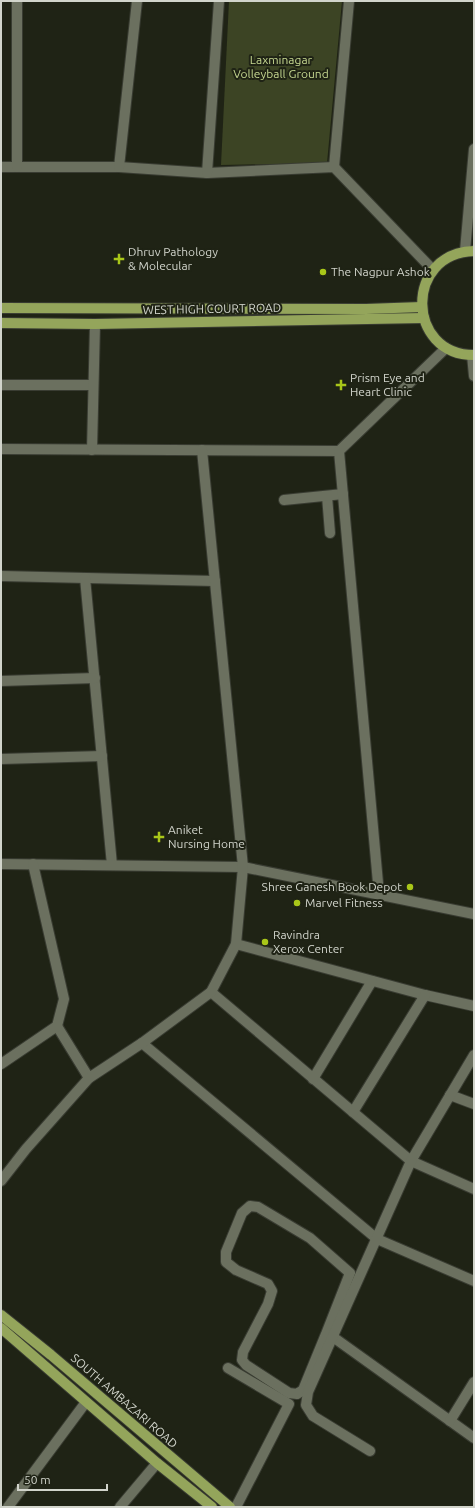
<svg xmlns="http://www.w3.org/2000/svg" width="475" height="1508" viewBox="0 0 475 1508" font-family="Ubuntu,sans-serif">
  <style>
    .green { fill: #3c4424 }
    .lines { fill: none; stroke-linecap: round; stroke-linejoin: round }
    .minor-casing { stroke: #393c32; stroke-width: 12 }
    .major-casing { stroke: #393c32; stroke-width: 12 }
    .minor { stroke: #6b705f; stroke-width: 10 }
    .major { stroke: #94a55b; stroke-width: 10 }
    .poi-dot { fill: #a9c719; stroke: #1f2315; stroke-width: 1.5 }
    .labels { text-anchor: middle; stroke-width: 4; stroke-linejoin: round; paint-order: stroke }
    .park-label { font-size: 12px; fill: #c5d790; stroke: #1f2315 }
    .poi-label { font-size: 12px; fill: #d1d4cb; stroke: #1f2315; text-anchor: start }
    .street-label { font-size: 12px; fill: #d1d4cb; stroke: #1f2315 }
  </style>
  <rect width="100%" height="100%" fill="#1f2315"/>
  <!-- green -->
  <path class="green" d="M229 1H342L327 163 221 165Z"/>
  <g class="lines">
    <defs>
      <g id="minor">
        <path d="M1 167H119L207 173 334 167 433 270"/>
        <path d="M17 167V1"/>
        <path d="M119 167 137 1"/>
        <path d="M334 167 349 1"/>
        <path d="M207 173 219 1"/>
        <path d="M465 251 474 149"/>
        <path d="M472 355 474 376"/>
        <path d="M1 385H93"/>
        <path d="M1 449 339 451"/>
        <path d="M92 450 95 324"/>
        <path d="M327 496 330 533"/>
        <path d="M284 500 343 494"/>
        <path d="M1 576 215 581"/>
        <path d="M85 578 112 865"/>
        <path d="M1 681 95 678"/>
        <path d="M1 759 102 756"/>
        <path d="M1 864 243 867 474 914"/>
        <path d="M379 894 339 451 446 348"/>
        <path d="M236 944 425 995 474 1006"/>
        <path d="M211 992 411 1161 474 1189"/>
        <path d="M57 1026 89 1078"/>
        <path d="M142 1043 377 1239 474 1281"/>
        <path d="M1 1064 57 1026 64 999 33 864"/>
        <path d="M313 1079 372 981"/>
        <path d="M450 1095 474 1104"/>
        <path d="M353 1112 425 995"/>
        <path d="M1 1181 26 1149 89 1078 142 1043 211 992 236 944 243 867 202 450"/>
        <path d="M326 1334 350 1273 310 1238 258 1207 250 1206 242 1213 226 1252V1262L236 1270 268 1284 272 1291 268 1304 243 1352 242 1360 246 1365 289 1393 297 1394 303 1390 326 1334 333 1337 474 1438"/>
        <path d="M228 1368 289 1404 236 1507"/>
        <path d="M450 1421 474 1382"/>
        <path d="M370 1451 313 1416 306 1405 308 1392 411 1161 474 1055"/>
        <path d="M8 1507 86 1402"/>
        <path d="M120 1507 157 1463"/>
      </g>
      <g id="major">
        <path d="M474 251C404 253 406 355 474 355"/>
        <path d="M1 308 366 309 422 307"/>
        <path d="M1 323 95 324 424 318"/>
        <path d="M1 1315 51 1355 230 1507"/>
        <path d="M1 1328 157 1463 212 1507"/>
      </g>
    </defs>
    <!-- minor casing -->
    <use href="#minor" class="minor-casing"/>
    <!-- major casing -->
    <use href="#major" class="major-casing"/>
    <!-- minor -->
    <use href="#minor" class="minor"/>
    <!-- major -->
    <use href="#major" class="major"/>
  </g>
  <!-- markers -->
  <g class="poi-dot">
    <path d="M117 253h4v4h4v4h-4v4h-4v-4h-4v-4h4z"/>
    <circle cx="323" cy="272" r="4"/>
    <path d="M339 379h4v4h4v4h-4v4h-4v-4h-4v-4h4z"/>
    <path d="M157 831h4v4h4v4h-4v4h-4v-4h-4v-4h4z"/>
    <circle cx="410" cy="887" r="4"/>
    <circle cx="297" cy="903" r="4"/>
    <circle cx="265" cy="942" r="4"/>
  </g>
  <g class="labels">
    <!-- park labels -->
    <g class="park-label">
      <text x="281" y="64">Laxminagar<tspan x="281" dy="14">Volleyball Ground</tspan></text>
    </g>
    <!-- poi labels -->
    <g class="poi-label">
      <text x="128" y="256">Dhruv Pathology<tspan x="128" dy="14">&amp; Molecular</tspan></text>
      <text x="331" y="276">The Nagpur Ashok</text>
      <text x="350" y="382">Prism Eye and<tspan x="350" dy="14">Heart Clinic</tspan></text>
      <text x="168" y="834">Aniket<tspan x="168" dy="14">Nursing Home</tspan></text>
      <text x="402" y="891" text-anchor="end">Shree Ganesh Book Depot</text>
      <text x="305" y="907">Marvel Fitness</text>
      <text x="273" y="939">Ravindra<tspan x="273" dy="14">Xerox Center</tspan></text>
    </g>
    <!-- street labels -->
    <g class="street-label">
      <text transform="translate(212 309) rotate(-1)" y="4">WEST HIGH COURT ROAD</text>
      <text transform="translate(124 1401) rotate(41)" y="4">SOUTH AMBAZARI ROAD</text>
    </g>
  </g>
  <!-- border -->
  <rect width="475" height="1508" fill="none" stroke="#d1d4cb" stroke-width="4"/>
  <!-- scale -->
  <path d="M18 1484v6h89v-6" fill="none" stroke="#d1d4cb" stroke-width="2"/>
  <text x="24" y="1484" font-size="12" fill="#d1d4cb" stroke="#1f2315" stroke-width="3" paint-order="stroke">50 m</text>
</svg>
